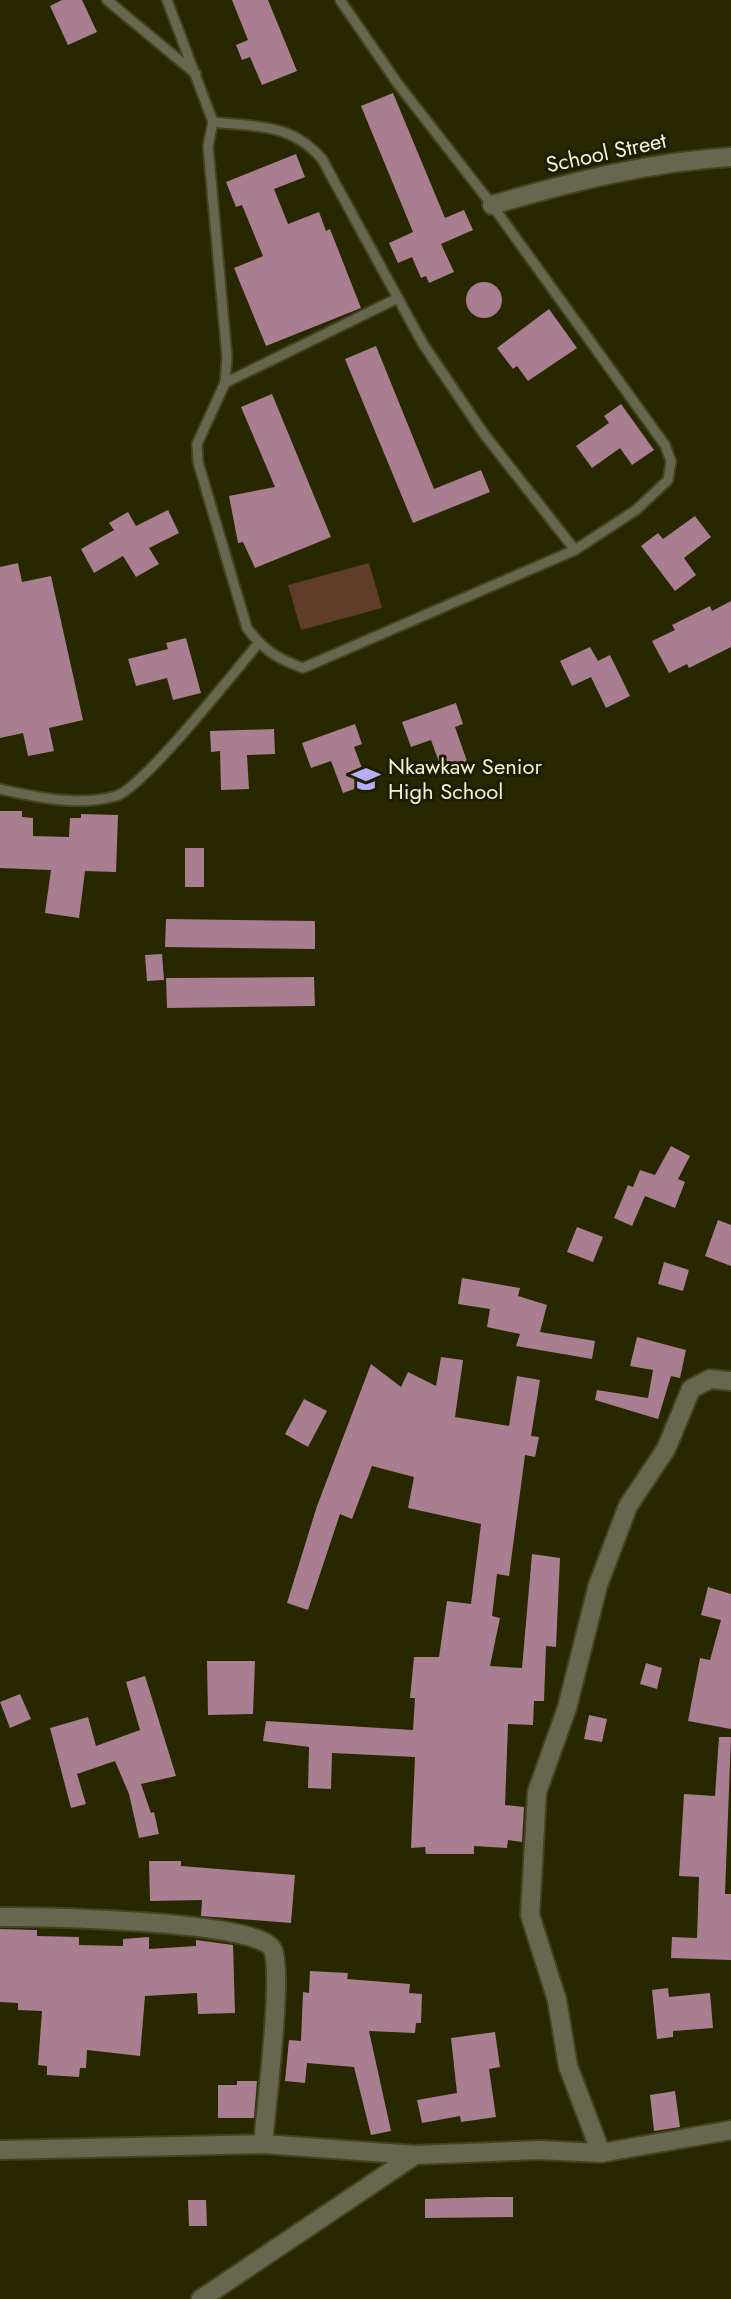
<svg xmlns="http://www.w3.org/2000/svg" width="731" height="2299" viewBox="0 0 731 2299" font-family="Jost,sans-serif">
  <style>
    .green { fill: #5f3d29 }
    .building { fill: #a97e91 }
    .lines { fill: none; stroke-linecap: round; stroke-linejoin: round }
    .lane-casing { stroke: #43431f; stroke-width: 13 }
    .street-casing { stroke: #43431f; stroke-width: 22 }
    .lane { stroke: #66674e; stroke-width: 9 }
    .street { stroke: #66674e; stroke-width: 18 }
    .labels { text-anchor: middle; stroke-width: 6; stroke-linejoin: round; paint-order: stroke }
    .street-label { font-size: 22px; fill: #eff1da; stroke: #1d1d00 }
    .poi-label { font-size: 22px; fill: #eff1da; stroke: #1d1d00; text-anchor: start }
  </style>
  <rect width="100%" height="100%" fill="#272700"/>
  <!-- green -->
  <path class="green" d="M369 563 382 608 301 630 288 585Z"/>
  <!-- building -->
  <g class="building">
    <path d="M62 0H82L97 32 68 45 50 6Z"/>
    <path d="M232 0H268L297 71 262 85 250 57 242 60 236 45 248 40Z"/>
    <path d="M393 93 445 218 464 210 473 230 441 244 454 272 429 283 426 276 421 278 412 257 398 263 389 243 413 232 361 106Z"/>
    <path d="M296 154 305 177 274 189 288 224 319 212 326 231 330 229 361 308 266 346 234 268 263 256 242 205 236 207 226 182Z"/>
    <circle cx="484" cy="300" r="18"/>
    <path d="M549 309 577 348 528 381 517 366 513 369 497 348Z"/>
    <path d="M376 346 434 489 481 470 490 492 413 523 345 359Z"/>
    <path d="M272 394 331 537 255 568 243 542 238 543 229 496 275 487 241 407Z"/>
    <path d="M621 404 654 450 632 465 620 448 592 468 576 446 609 423 604 416Z"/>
    <path d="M168 510 179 533 149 548 159 564 136 577 123 556 94 573 81 549 114 530 109 523 128 512 136 526Z"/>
    <path d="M695 516 711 537 684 558 696 575 675 591 641 546 658 533 663 539Z"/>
    <path d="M18 563 22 582 51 576 83 720 49 728 54 751 28 756 23 733 0 738V567Z"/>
    <path d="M731 601V647L689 668 687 664 669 673 652 641 675 630 672 625 710 606 712 611Z"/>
    <path d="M186 638 201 693 173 700 167 678 136 686 128 659 168 649 166 643Z"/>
    <path d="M590 647 598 661 610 655 630 696 606 708 591 677 572 686 560 661Z"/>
    <path d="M456 703 463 724 455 727 468 764 443 773 431 740 411 747 402 722Z"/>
    <path d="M355 724 362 744 354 747 368 784 343 793 331 761 311 768 302 743Z"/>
    <path d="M274 729 275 754 247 755 249 789 221 790 220 751 211 752 210 731Z"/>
    <path d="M0 811H22V817L33 818V836L69 837 70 818H81V814L118 815 116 872 85 871 79 918 45 913 51 870 0 868Z"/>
    <rect x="185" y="848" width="19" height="39"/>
    <path d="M166 919 315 921V949L165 947Z"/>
    <path d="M162 954 164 980 147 981 145 955Z"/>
    <path d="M314 977 315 1006 167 1008 166 978Z"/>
    <path d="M671 1146 690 1156 678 1179 685 1182 675 1208 645 1196 632 1226 614 1218 628 1185 633 1187 640 1170 655 1175Z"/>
    <path d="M718 1220 731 1225V1266L705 1256Z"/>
    <path d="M577 1227 603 1237 593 1262 567 1252Z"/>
    <path d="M664 1262 689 1270 683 1291 658 1284Z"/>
    <path d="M462 1278 520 1288 518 1296 547 1305 540 1332 595 1341 592 1359 516 1346 520 1334 487 1327 490 1309 458 1304Z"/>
    <path d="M637 1337 686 1350 680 1378 671 1376 658 1419 595 1400 597 1390 648 1398 653 1370 630 1366Z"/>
    <path d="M441 1357 463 1360 455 1417 509 1426 517 1376 540 1380 531 1436 539 1437 535 1457 525 1455 509 1576 497 1574 492 1616 500 1618 490 1666 522 1668 532 1554 560 1558 556 1647 546 1646 544 1701H534L533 1725 508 1724 505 1805 524 1807 522 1842 508 1840 507 1848 474 1846V1854H426L425 1847 411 1848 415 1757 332 1753 331 1789 308 1788 309 1747 263 1741 266 1721 413 1730 415 1698H410L414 1657H439L447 1601 471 1604 481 1524 408 1508 414 1477 372 1466 352 1519 340 1514 308 1610 287 1603 317 1506 371 1364 401 1387 408 1372 436 1386Z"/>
    <path d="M304 1399 327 1411 308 1447 285 1434Z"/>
    <path d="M708 1587 731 1594V1729L688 1721 700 1658 710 1660 721 1620 701 1615Z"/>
    <path d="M207 1661H255L253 1714 208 1715Z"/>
    <path d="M646 1663 662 1668 657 1689 640 1684Z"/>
    <path d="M145 1676 176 1776 141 1784 151 1813 154 1812 159 1834 139 1838 129 1794 115 1761 77 1774 86 1804 71 1808 50 1728 88 1717 96 1746 140 1730 126 1682Z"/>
    <path d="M20 1694 31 1719 10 1728 0 1702Z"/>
    <path d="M589 1715 607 1719 602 1742 584 1739Z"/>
    <path d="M719 1737H731L725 1894H731V1960L671 1958 672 1937 697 1938 699 1877 679 1876 684 1794 715 1796Z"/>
    <path d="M149 1861H181V1866L295 1875 291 1923 201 1916 202 1900 150 1901Z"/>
    <path d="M0 1929 37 1930V1936L79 1937V1945L123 1946V1939L149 1937V1949L196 1946V1940L233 1945 235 2013 198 2014 197 1993 145 1996 140 2056 87 2050 86 2068H80L79 2077 47 2075V2066L38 2065 42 2011 18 2010V2003L0 2002Z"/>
    <path d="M310 1971 348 1973 347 1979 410 1984 409 1993 422 1994 421 2023H416L415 2033 369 2031 391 2131 371 2135 354 2067 307 2063 305 2083 285 2081 289 2040 301 2041 303 1992 309 1993Z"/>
    <path d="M668 1988 669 1997 710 1993 713 2028 673 2031V2037L657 2039 652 1990Z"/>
    <path d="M495 2032 500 2067 489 2069 496 2117 461 2122 460 2116 422 2123 417 2100 457 2093 451 2038Z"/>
    <path d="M237 2081H257L254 2118H218V2085H237Z"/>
    <path d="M675 2091 680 2127 654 2131 650 2095Z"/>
    <path d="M490 2197H513V2217L425 2218V2199Z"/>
    <path d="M188 2200H206L207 2226H189Z"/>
  </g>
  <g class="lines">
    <defs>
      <g id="lane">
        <path d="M107 0 196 74"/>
        <path d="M167 0 213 122 208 146 227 357 225 383 197 444 198 462 247 628C263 650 278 659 303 668L575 550 636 510 668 480 671 461 665 445 492 205 398 84 340 0"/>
        <path d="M213 122C257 127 291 123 322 159L423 344 484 434 575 550"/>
        <path d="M225 383 398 298"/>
        <path d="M0 789C36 797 79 807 116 796 144 787 234 672 258 644"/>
      </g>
      <g id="street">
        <path d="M492 205C571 182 649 162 731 157"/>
        <path d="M0 1917C38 1917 261 1920 273 1950 283 1976 266 2108 263 2144"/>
        <path d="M0 2150 263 2144 415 2155 539 2150 601 2153 731 2130"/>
        <path d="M601 2153 568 2066 557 2000 530 1915 537 1792 567 1708 598 1585 628 1506 666 1449 691 1389 710 1379 731 1381"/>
        <path d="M201 2299 415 2155"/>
      </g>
    </defs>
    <!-- lane casing -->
    <use href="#lane" class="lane-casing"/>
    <!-- street casing -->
    <use href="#street" class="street-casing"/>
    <!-- lane -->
    <use href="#lane" class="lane"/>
    <!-- street -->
    <use href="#street" class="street"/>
  </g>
  <!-- icons -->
  <defs>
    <symbol id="school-bare" viewBox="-9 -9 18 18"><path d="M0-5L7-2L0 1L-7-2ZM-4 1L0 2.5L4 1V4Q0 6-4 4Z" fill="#b6acf8" stroke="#1d1d00" stroke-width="2.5" paint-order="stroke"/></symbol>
  </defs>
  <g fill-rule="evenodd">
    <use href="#school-bare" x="346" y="759" width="40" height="40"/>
  </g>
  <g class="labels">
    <!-- street labels -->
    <g class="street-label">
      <text transform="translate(606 152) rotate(-12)" y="8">School Street</text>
    </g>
    <!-- poi labels -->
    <g class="poi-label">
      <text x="388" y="774">Nkawkaw Senior<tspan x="388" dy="25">High School</tspan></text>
    </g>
  </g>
</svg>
